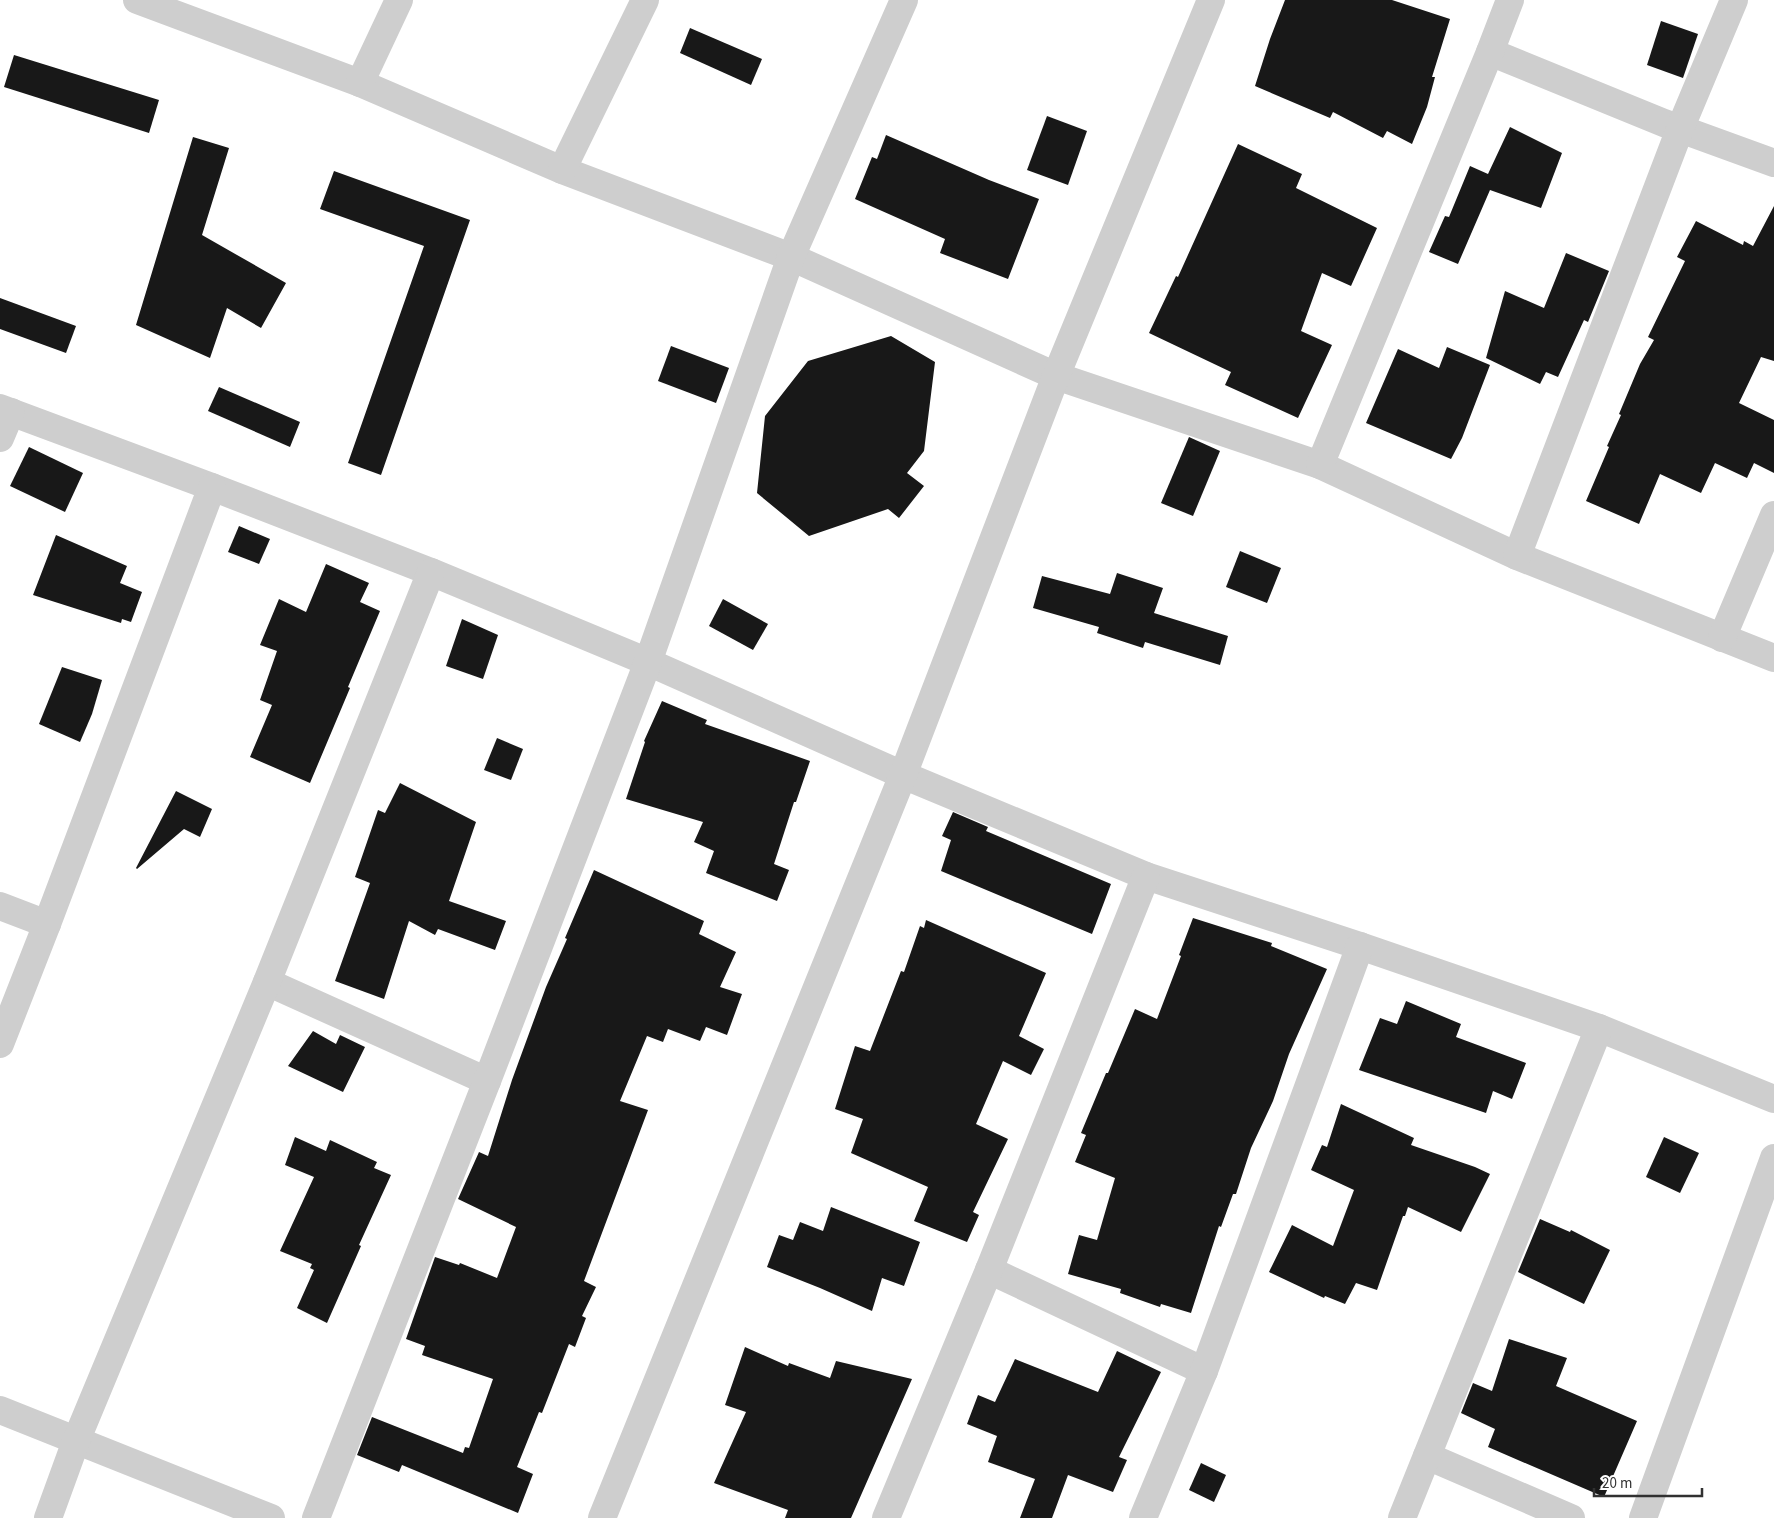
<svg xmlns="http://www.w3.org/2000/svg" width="1774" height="1518" viewBox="0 0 1774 1518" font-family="'Source Sans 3',sans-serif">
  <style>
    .building { fill: #181818 }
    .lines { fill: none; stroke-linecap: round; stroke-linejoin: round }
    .minor { stroke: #cecece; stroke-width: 28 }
    .tertiary { stroke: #cecece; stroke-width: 28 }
  </style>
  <rect width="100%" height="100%" fill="#fff"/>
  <!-- building -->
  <g class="building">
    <path d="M1285 0H1392L1450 19 1432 77H1435L1427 107 1412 144 1387 131 1383 138 1333 112 1330 118 1255 86 1270 39Z"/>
    <path d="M1661 21 1698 34 1683 78 1647 65Z"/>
    <path d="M690 28 762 59 751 85 680 53Z"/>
    <path d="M14 55 159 100 149 133 4 87Z"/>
    <path d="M1047 116 1087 131 1068 185 1027 170Z"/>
    <path d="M1510 127 1562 153 1541 208 1490 190 1458 264 1429 252 1445 216 1449 217 1470 166 1488 174Z"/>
    <path d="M886 135 989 180 1039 199 1008 279 940 253 945 239 855 199 872 157 877 159Z"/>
    <path d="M193 137 229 148 202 235 286 283 261 328 227 308 210 358 136 325Z"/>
    <path d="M1238 144 1302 174 1296 188 1377 228 1351 286 1322 273 1301 331 1332 345 1298 418 1225 385 1231 372 1149 333 1176 276 1178 277Z"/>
    <path d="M334 171 470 220 381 475 348 463 424 246 320 209Z"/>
    <path d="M1774 206V361L1761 357 1739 403 1774 420V473L1754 463 1747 478 1715 463 1701 493 1660 474 1639 524 1586 501 1609 447 1607 446 1621 415 1619 414 1640 364 1654 340 1648 337 1685 261 1677 257 1696 221 1743 245 1744 241 1753 246Z"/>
    <path d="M1566 253 1609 271 1588 322 1584 320 1558 377 1546 372 1540 384 1486 358 1505 291 1544 308Z"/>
    <path d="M0 298 76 326 66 353 0 329Z"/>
    <path d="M891 336 935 362 924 451 907 473 924 486 899 518 888 509 809 536 757 493 765 416 808 361Z"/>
    <path d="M671 346 729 368 716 403 658 381Z"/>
    <path d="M1447 347 1490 365 1462 438 1451 459 1366 423 1398 349 1439 368Z"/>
    <path d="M219 387 300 422 290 447 208 411Z"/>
    <path d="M1189 437 1220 451 1193 516 1161 503Z"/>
    <path d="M29 447 83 473 65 512 10 486Z"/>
    <path d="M239 526 270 539 259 564 228 552Z"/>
    <path d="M56 535 127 566 120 583 142 592 131 622 122 619 121 623 33 595Z"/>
    <path d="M1240 551 1281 568 1267 603 1226 587Z"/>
    <path d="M326 564 369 583 360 602 380 611 348 687 350 688 310 783 250 757 272 705 260 700 277 651 260 645 279 599 306 612Z"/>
    <path d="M1117 573 1163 588 1154 613 1228 636 1220 665 1145 642 1143 648 1097 633 1099 627 1033 608 1042 576 1110 594Z"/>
    <path d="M723 599 768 624 753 650 709 626Z"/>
    <path d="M462 619 498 635 483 679 446 666Z"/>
    <path d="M62 667 102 680 92 714 80 742 39 724Z"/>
    <path d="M662 701 707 720 705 724 810 761 796 802H794L774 864 789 870 777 901 706 873 714 851 694 842 703 822 626 799 645 742 644 741Z"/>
    <path d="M497 738 523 749 511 780 484 770Z"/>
    <path d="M400 783 476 822 449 901 506 921 495 950 438 929 435 935 409 921 384 999 335 981 370 883 355 877 378 810 385 813Z"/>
    <path d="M176 791 212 809 200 837 184 829 137 869 136 868Z"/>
    <path d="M953 812 988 827 986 831 1111 884 1092 934 941 871 951 840 942 836Z"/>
    <path d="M594 870 704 921 699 934 736 952 720 987 742 994 727 1035 706 1027 700 1041 668 1029 663 1042 647 1036 620 1101 648 1110 584 1281 596 1287 582 1316 586 1318 575 1347 569 1344 542 1413 539 1412 517 1467 533 1474 518 1513 402 1465 399 1472 357 1455 372 1417 463 1453 465 1447 469 1448 493 1379 422 1355 425 1346 406 1339 435 1257 459 1265 460 1263 497 1278 516 1227 458 1199 479 1152 488 1156 512 1080 546 987 567 939 565 938Z"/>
    <path d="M1193 918 1272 943 1271 946 1327 969 1289 1054 1273 1101 1251 1148 1236 1194H1233L1221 1227 1219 1226 1191 1313 1161 1304 1160 1307 1120 1293 1121 1289 1068 1274 1079 1235 1097 1240 1115 1178 1075 1162 1086 1135 1081 1133 1106 1073H1108L1135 1009 1157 1019 1181 956 1179 955Z"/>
    <path d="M926 920 1046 973 1019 1036 1044 1049 1031 1075 1003 1061 976 1124 1008 1139 973 1212 979 1215 967 1242 914 1221 928 1187 851 1153 863 1119 835 1109 855 1046 870 1051 901 971 904 972 920 926 924 928Z"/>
    <path d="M1406 1001 1461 1024 1456 1037 1526 1063 1512 1099 1493 1091 1486 1113 1359 1070 1380 1018 1397 1024Z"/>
    <path d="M313 1031 336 1044 340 1035 365 1047 343 1092 288 1066Z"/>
    <path d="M1341 1104 1414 1138 1411 1145 1475 1167 1490 1174 1461 1232 1408 1207 1405 1216H1403L1377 1290 1356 1283 1345 1304 1325 1296 1324 1298 1269 1272 1292 1225 1333 1246 1354 1190 1311 1170 1322 1145 1327 1147Z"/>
    <path d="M295 1137 326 1151 330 1140 377 1162 374 1168 391 1175 359 1245 361 1246 327 1323 297 1308 314 1270 310 1268 312 1264 280 1251 314 1177 285 1165Z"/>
    <path d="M1664 1137 1699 1153 1680 1193 1646 1177Z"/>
    <path d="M831 1207 920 1242 904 1286 882 1278 872 1311 820 1288 767 1267 779 1235 793 1240 800 1222 823 1231Z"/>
    <path d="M1540 1219 1570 1232 1571 1230 1610 1250 1584 1304 1518 1272Z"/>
    <path d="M1509 1339 1567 1358 1556 1386 1637 1421 1604 1497 1488 1447 1495 1429 1461 1413 1473 1383 1492 1391Z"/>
    <path d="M745 1347 788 1366 789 1363 830 1378 836 1361 912 1379 851 1518H785L788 1510 714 1483 746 1412 725 1405Z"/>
    <path d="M1117 1351 1161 1372 1119 1457 1127 1460 1113 1492 1068 1475 1052 1518H1020L1035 1479 988 1462 997 1436 967 1424 978 1395 995 1402 1015 1359 1098 1392Z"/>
    <path d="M1201 1463 1226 1475 1214 1502 1189 1490Z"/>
  </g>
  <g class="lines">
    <!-- minor -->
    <g class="minor">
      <path d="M137 0 360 83 562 170 791 257 1056 376 1320 465 1517 556 1774 658"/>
      <path d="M1490 52 1664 123 1774 163"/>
      <path d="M360 83 399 0"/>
      <path d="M562 170 645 0"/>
      <path d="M0 408 212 487 431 572 648 662 903 775 1146 876 1360 946 1599 1028 1774 1099"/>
      <path d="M0 438 11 412"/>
      <path d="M1320 465 1490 52 1510 0"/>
      <path d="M1517 556 1680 129 1734 0"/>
      <path d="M1722 638 1774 515"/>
      <path d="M0 906 47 924"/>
      <path d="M267 982 487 1081"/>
      <path d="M0 1044 47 924 212 487"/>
      <path d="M989 1270 1204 1371"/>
      <path d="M0 1410 271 1518"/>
      <path d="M1427 1456 1571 1518"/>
      <path d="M48 1518 76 1441 267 982 431 572"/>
      <path d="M316 1518 487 1081 648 662 791 257 904 0"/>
      <path d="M886 1518 989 1270 1146 876"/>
      <path d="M1143 1518 1204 1371 1360 946"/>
      <path d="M1402 1518 1599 1028"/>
      <path d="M1643 1518 1774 1158"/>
    </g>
    <!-- tertiary -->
    <path class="tertiary" d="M602 1518 903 775 1056 376 1211 0"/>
  </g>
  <!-- scale -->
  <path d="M1594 1488v8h108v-8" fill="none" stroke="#313131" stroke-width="2.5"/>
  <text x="1602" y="1488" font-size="15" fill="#313131" stroke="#ffffff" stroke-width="4" paint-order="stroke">20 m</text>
</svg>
